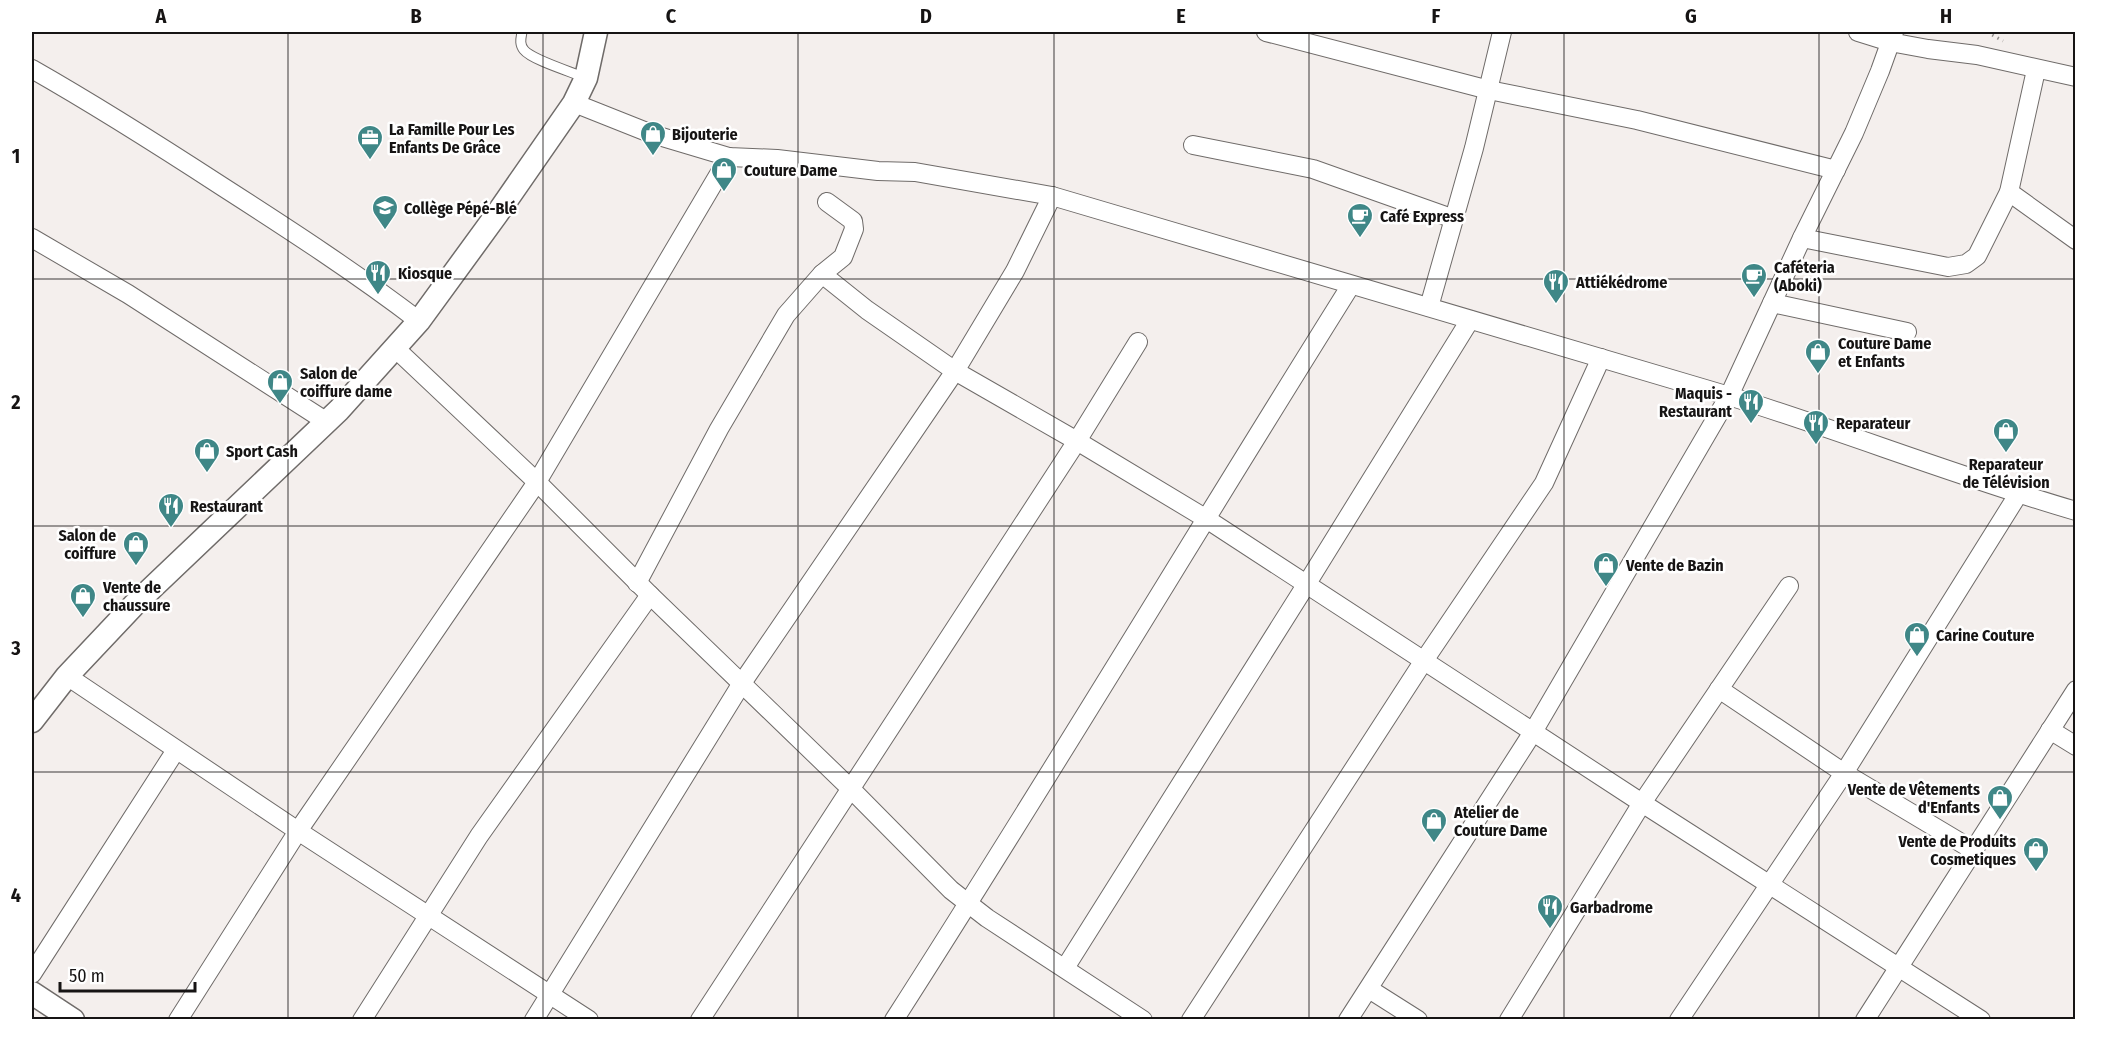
<svg xmlns="http://www.w3.org/2000/svg" width="2107" height="1051" viewBox="0 0 2107 1051" font-family="'Fira Sans Condensed',sans-serif">
  <style>
    .lines { fill: none; stroke-linecap: round; stroke-linejoin: round }
    .service-casing { stroke: #6f6b69; stroke-width: 11 }
    .minor-casing { stroke: #6f6b69; stroke-width: 20 }
    .tertiary-casing { stroke: #6f6b69; stroke-width: 25 }
    .path { stroke: #918d8c; stroke-width: 3; stroke-dasharray: 1.5 4.5; stroke-linecap: butt }
    .service { stroke: #fff; stroke-width: 9 }
    .minor { stroke: #fff; stroke-width: 18 }
    .tertiary { stroke: #fff; stroke-width: 22 }
    .grid { fill: none; stroke: #161414; stroke-width: 1.5; stroke-opacity: 0.55 }
    .labels { text-anchor: middle; stroke-width: 5; stroke-linejoin: round; paint-order: stroke }
    .poi-label { font-size: 16px; font-weight: bold; fill: #161414; stroke: #fff; text-anchor: start }
    .neatline { fill: none; stroke: #161414; stroke-width: 2 }
    .grid-label { font-size: 20px; text-anchor: middle; font-weight: bold; fill: #161414 }
  </style>
  <rect width="100%" height="100%" fill="#f4efed"/>
  <g class="lines">
    <defs>
      <path id="service" d="M522 32C521 38 519 44 524 50 532 60 572 72 586 78"/>
      <g id="minor">
        <path d="M1266 32 1489 90 1637 120 1836 170"/>
        <path d="M1858 32 1890 42 1928 49 1977 55 2076 77"/>
        <path d="M32 69C97 106 160 146 223 187 290 230 356 273 419 321"/>
        <path d="M574 103 652 134 729 157 777 159 878 171 915 172 1052 196 1729 396C1845 432 1959 477 2076 511"/>
        <path d="M1193 145 1313 169 1454 219"/>
        <path d="M2009 192 2076 240"/>
        <path d="M32 238 128 294 327 422"/>
        <path d="M1802 238 1948 267 1966 264 1977 256 2009 192 2036 70"/>
        <path d="M822 274 867 310 955 371 1077 441 1205 518 1642 803 1981 1020"/>
        <path d="M1772 303 1907 332"/>
        <path d="M1429 307 1474 148 1502 32"/>
        <path d="M396 349 537 482 650 595 851 789 951 890 987 918 1143 1020"/>
        <path d="M637 583 719 429 786 315 822 274 843 257 854 229 853 221 827 202"/>
        <path d="M67 676 298 831 589 1020"/>
        <path d="M1719 689 1844 773 1973 850"/>
        <path d="M2050 730 2076 746"/>
        <path d="M1065 968 1306 585 1470 320"/>
        <path d="M32 974 176 750"/>
        <path d="M1369 989 1418 1020"/>
        <path d="M178 1020 298 831 537 482 729 157"/>
        <path d="M362 1020 479 836 650 595"/>
        <path d="M534 1020 742 683 955 371 1015 271 1052 196"/>
        <path d="M700 1020 1077 441 1138 342"/>
        <path d="M894 1020C1050 777 1198 529 1351 285"/>
        <path d="M1191 1020 1423 662 1544 483 1601 358"/>
        <path d="M1348 1020 1533 732 1729 396 1802 238 1854 133 1880 71 1894 32"/>
        <path d="M1509 1020 1642 803 1789 586"/>
        <path d="M1679 1020 1844 773 2019 493"/>
        <path d="M1865 1020 2076 690"/>
      </g>
      <g id="tertiary">
        <path d="M32 721 67 676 134 605 339 410 419 321 497 214 574 103 586 78 596 32"/>
        <path d="M32 993 73 1020"/>
      </g>
    </defs>
    <!-- service casing -->
    <use href="#service" class="service-casing"/>
    <!-- minor casing -->
    <use href="#minor" class="minor-casing"/>
    <!-- tertiary casing -->
    <use href="#tertiary" class="tertiary-casing"/>
    <!-- path -->
    <path class="path" d="M1987 32 2003 41"/>
    <!-- service -->
    <use href="#service" class="service"/>
    <!-- minor -->
    <use href="#minor" class="minor"/>
    <!-- tertiary -->
    <use href="#tertiary" class="tertiary"/>
  </g>
  <!-- grid -->
  <path class="grid" d="M288 32V1020M543 32V1020M798 32V1020M1054 32V1020M1309 32V1020M1564 32V1020M1819 32V1020M32 279H2076M32 526H2076M32 772H2076"/>
  <!-- icons -->
  <defs>
    <symbol id="shop-pin" viewBox="-11 -11 22 30"><path d="M0 17L-7.5 6A9.5 9.5 0 1 1 7.5 6Z" fill="#3f8787" stroke="#fff"/><path d="M-5-2.5h2.3a2.7 3.5 0 0 1 5.4 0H5L5.5 6h-11ZM-1.5-2.5h3a1.5 2.3 0 0 0-3 0Z" fill="#fff"/></symbol>
    <symbol id="office-pin" viewBox="-11 -11 22 30"><path d="M0 17L-7.5 6A9.5 9.5 0 1 1 7.5 6Z" fill="#3f8787" stroke="#fff"/><path d="M-6-3h4V-5.5h4V-3h4V5H-6ZM-1-4.5V-3h2v-1.5ZM-6 0V1H6V0Z" fill="#fff"/></symbol>
    <symbol id="school-pin" viewBox="-11 -11 22 30"><path d="M0 17L-7.5 6A9.5 9.5 0 1 1 7.5 6Z" fill="#3f8787" stroke="#fff"/><path d="M0-5L7-2L0 1L-7-2ZM-4 1L0 2.5L4 1V4Q0 6-4 4Z" fill="#fff"/></symbol>
    <symbol id="cafe-pin" viewBox="-11 -11 22 30"><path d="M0 17L-7.5 6A9.5 9.5 0 1 1 7.5 6Z" fill="#3f8787" stroke="#fff"/><path d="M-5.5-4.5H6V0H3Q3 3.5 0 3.5H-2.5Q-5.5 3.5-5.5 0ZM3-3.2v2h1.7v-2ZM-6 4.5H4V6H-6Z" fill="#fff"/></symbol>
    <symbol id="restaurant-pin" viewBox="-11 -11 22 30"><path d="M0 17L-7.5 6A9.5 9.5 0 1 1 7.5 6Z" fill="#3f8787" stroke="#fff"/><path d="M-5-6h1v4h1v-4h1v4h1v-4h1v5L-1.5 .5V6h-2V.5L-5-1ZM5-6V6H3V1.5H1.5Q1.5-4 5-6Z" fill="#fff"/></symbol>
  </defs>
  <g fill-rule="evenodd">
    <use href="#shop-pin" x="638" y="119" width="30" height="40"/>
    <use href="#office-pin" x="355" y="123" width="30" height="40"/>
    <use href="#shop-pin" x="709" y="155" width="30" height="40"/>
    <use href="#school-pin" x="370" y="193" width="30" height="40"/>
    <use href="#cafe-pin" x="1345" y="201" width="30" height="40"/>
    <use href="#restaurant-pin" x="363" y="258" width="30" height="40"/>
    <use href="#cafe-pin" x="1739" y="261" width="30" height="40"/>
    <use href="#restaurant-pin" x="1541" y="267" width="30" height="40"/>
    <use href="#shop-pin" x="1803" y="337" width="30" height="40"/>
    <use href="#shop-pin" x="265" y="367" width="30" height="40"/>
    <use href="#restaurant-pin" x="1736" y="387" width="30" height="40"/>
    <use href="#restaurant-pin" x="1801" y="408" width="30" height="40"/>
    <use href="#shop-pin" x="1991" y="416" width="30" height="40"/>
    <use href="#shop-pin" x="192" y="436" width="30" height="40"/>
    <use href="#restaurant-pin" x="156" y="491" width="30" height="40"/>
    <use href="#shop-pin" x="121" y="529" width="30" height="40"/>
    <use href="#shop-pin" x="1591" y="550" width="30" height="40"/>
    <use href="#shop-pin" x="68" y="581" width="30" height="40"/>
    <use href="#shop-pin" x="1902" y="620" width="30" height="40"/>
    <use href="#shop-pin" x="1985" y="783" width="30" height="40"/>
    <use href="#shop-pin" x="1419" y="806" width="30" height="40"/>
    <use href="#shop-pin" x="2021" y="835" width="30" height="40"/>
    <use href="#restaurant-pin" x="1535" y="892" width="30" height="40"/>
  </g>
  <g class="labels">
    <!-- poi labels -->
    <g class="poi-label">
      <text x="389" y="135">La Famille Pour Les<tspan x="389" dy="18">Enfants De Grâce</tspan></text>
      <text x="672" y="140">Bijouterie</text>
      <text x="744" y="176">Couture Dame</text>
      <text x="404" y="214">Collège Pépé-Blé</text>
      <text x="1380" y="222">Café Express</text>
      <text x="1774" y="273">Caféteria<tspan x="1774" dy="18">(Aboki)</tspan></text>
      <text x="398" y="279">Kiosque</text>
      <text x="1576" y="288">Attiékédrome</text>
      <text x="1838" y="349">Couture Dame<tspan x="1838" dy="18">et Enfants</tspan></text>
      <text x="300" y="379">Salon de<tspan x="300" dy="18">coiffure dame</tspan></text>
      <text x="1732" y="399" text-anchor="end">Maquis -<tspan x="1732" dy="18">Restaurant</tspan></text>
      <text x="1836" y="429">Reparateur</text>
      <text x="226" y="457">Sport Cash</text>
      <text x="2006" y="470" text-anchor="middle">Reparateur<tspan x="2006" dy="18">de Télévision</tspan></text>
      <text x="190" y="512">Restaurant</text>
      <text x="116" y="541" text-anchor="end">Salon de<tspan x="116" dy="18">coiffure</tspan></text>
      <text x="1626" y="571">Vente de Bazin</text>
      <text x="103" y="593">Vente de<tspan x="103" dy="18">chaussure</tspan></text>
      <text x="1936" y="641">Carine Couture</text>
      <text x="1980" y="795" text-anchor="end">Vente de Vêtements<tspan x="1980" dy="18">d'Enfants</tspan></text>
      <text x="1454" y="818">Atelier de<tspan x="1454" dy="18">Couture Dame</tspan></text>
      <text x="2016" y="847" text-anchor="end">Vente de Produits<tspan x="2016" dy="18">Cosmetiques</tspan></text>
      <text x="1570" y="913">Garbadrome</text>
    </g>
  </g>
  <!-- border -->
  <rect width="2107" height="1051" fill="none" stroke="#ffffff" stroke-width="66"/>
  <!-- scale -->
  <path d="M60 982v9h135v-9" fill="none" stroke="#161414" stroke-width="3"/>
  <text x="69" y="982" font-size="18" fill="#161414" stroke="#ffffff" stroke-width="4.5" paint-order="stroke">50 m</text>
  <rect x="33" y="33" width="2041" height="985" class="neatline"/>
  <g class="grid-label">
    <text x="161" y="23">A</text>
    <text x="416" y="23">B</text>
    <text x="671" y="23">C</text>
    <text x="926" y="23">D</text>
    <text x="1181" y="23">E</text>
    <text x="1436" y="23">F</text>
    <text x="1691" y="23">G</text>
    <text x="1946" y="23">H</text>
    <text x="16" y="163">1</text>
    <text x="16" y="409">2</text>
    <text x="16" y="655">3</text>
    <text x="16" y="902">4</text>
  </g>
</svg>
